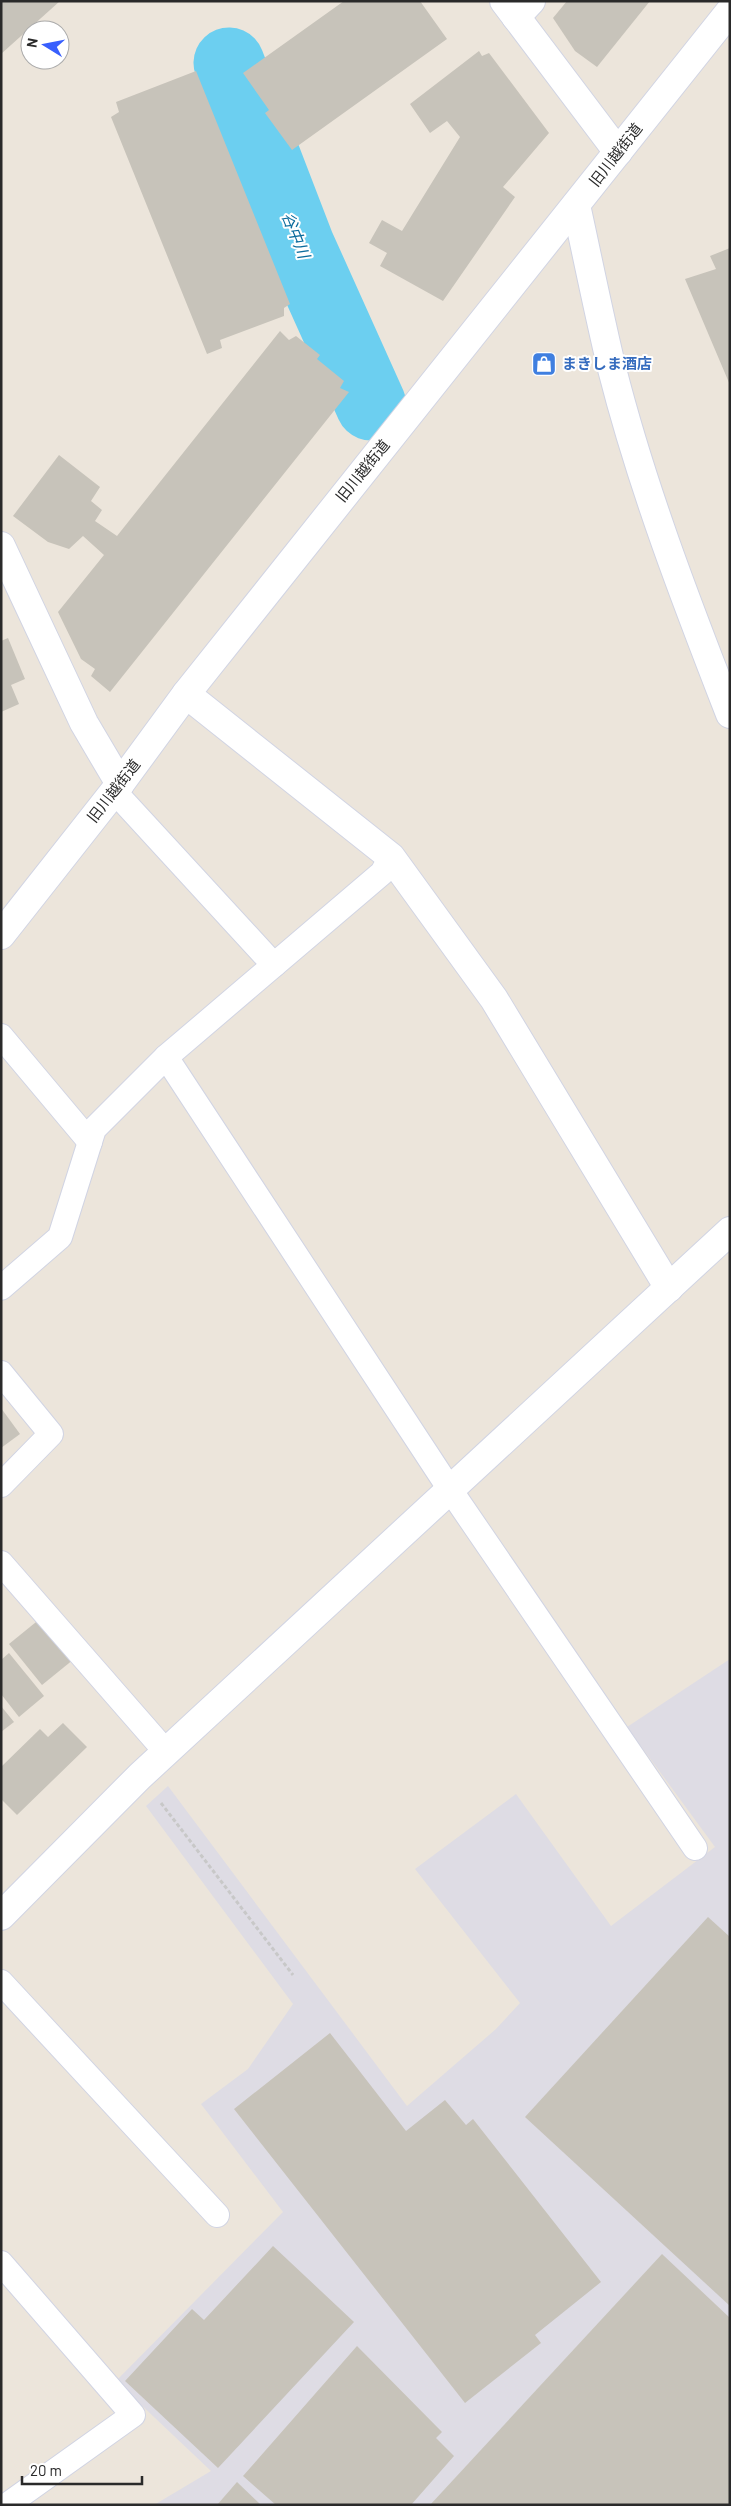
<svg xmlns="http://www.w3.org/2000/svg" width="731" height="2506" viewBox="0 0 731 2506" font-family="Barlow,'Noto Sans JP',sans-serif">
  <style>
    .industrial { fill: #dedce4 }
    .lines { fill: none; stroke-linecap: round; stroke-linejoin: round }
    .river { stroke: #6ccff0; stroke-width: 71 }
    .building { fill: #c7c3ba }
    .lane-casing { stroke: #d1d4e3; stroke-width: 26 }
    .street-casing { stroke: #d1d4e3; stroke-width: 30 }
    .secondary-casing { stroke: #d1d4e3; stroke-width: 30 }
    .path { stroke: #c8c8c8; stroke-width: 3; stroke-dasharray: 4 2.5; stroke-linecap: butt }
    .lane { stroke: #fff; stroke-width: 24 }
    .street { stroke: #fff; stroke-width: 28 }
    .secondary { stroke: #fff; stroke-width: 28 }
    .labels { text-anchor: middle; stroke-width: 4; stroke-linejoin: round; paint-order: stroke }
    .street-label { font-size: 15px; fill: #2a2a2a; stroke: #fff }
    .shop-label { font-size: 15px; font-weight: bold; fill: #366cbe; stroke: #fff; text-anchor: start }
    .water-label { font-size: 16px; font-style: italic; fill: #0b6c9d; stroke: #fff }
  </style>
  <rect width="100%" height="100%" fill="#ece5db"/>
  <!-- industrial -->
  <path class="industrial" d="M730 1659V2505H154L211 2471 116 2381 283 2212 201 2104 248 2069 293 2004 146 1806 168 1786 407 2106 496 2029 520 2003 415 1869 516 1794 611 1926 715 1847 627 1727Z"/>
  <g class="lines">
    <!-- river -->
    <path class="river" d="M229 63 299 245 371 405"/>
  </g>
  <!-- building -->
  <g class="building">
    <path d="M1 1H60L1 54Z"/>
    <path d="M344 1H420L447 39 292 150 265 113 269 110 243 73Z"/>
    <path d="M567 1H650L597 67 575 51 553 18Z"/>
    <path d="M479 51 482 56 489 53 549 133 503 187 515 197 443 301 380 266 387 253 369 243 382 220 402 231 460 137 447 121 430 133 410 104Z"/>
    <path d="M196 71 290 304 284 308V316L220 340 222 348 207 354 111 117 119 112 116 102Z"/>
    <path d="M730 248V385L685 279 716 269 710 256Z"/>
    <path d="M280 331 289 340 296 336 320 355 317 359 344 381 340 388 349 392 110 692 91 676 95 669 81 659 58 612 104 555 83 536 69 549 48 542 13 516 59 455 100 487 91 501 102 510 95 521 117 536Z"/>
    <path d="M8 638 25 679 11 685 19 704 1 712V641Z"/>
    <path d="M1 1408 20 1434 1 1448Z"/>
    <path d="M41 1618 74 1659 42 1685 9 1644Z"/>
    <path d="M9 1653 44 1696 19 1717 1 1694V1660Z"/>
    <path d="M1 1706 14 1722 1 1732Z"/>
    <path d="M63 1723 87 1747 17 1815 1 1799V1767L40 1729 48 1737Z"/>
    <path d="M708 1917 730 1937V2306L525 2117Z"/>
    <path d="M330 2033 406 2131 445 2100 466 2125 473 2119 601 2282 535 2335 541 2343 465 2403 234 2109Z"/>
    <path d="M273 2246 354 2322 218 2468 125 2381 192 2309 204 2320Z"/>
    <path d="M662 2254 730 2318V2505H430Z"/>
    <path d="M357 2346 442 2432 436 2438 454 2456 411 2505H276L243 2476Z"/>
    <path d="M237 2482 261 2505H217Z"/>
  </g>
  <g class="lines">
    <defs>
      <g id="lane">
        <path d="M114 791 274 965"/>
        <path d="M1 1036 90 1142"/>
        <path d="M166 1057 451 1491 695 1848"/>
        <path d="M1 1288 60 1237 94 1129 166 1057 382 873 391 857"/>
        <path d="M1 1373 51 1434 1 1485"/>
        <path d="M1 1563 167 1753"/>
        <path d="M1 1982 217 2215"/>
        <path d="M1 2263 133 2415 7 2505"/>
      </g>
      <g id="street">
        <path d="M516 17 531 1"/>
        <path d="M1 546 84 723 120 784"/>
        <path d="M186 694 391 857 494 999 669 1288"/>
      </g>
      <g id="secondary">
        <path d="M504 1 618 152"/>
        <path d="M576 205C588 260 599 315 612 369 642 487 686 601 730 714"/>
        <path d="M1 935 120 784 186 694 730 11"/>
        <path d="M1 1916 140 1776 730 1231"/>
      </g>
    </defs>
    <!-- lane casing -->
    <use href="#lane" class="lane-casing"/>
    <!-- street casing -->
    <use href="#street" class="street-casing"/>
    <!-- secondary casing -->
    <use href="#secondary" class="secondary-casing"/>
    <!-- path -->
    <path class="path" d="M161 1803 293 1975"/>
    <!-- lane -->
    <use href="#lane" class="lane"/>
    <!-- street -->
    <use href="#street" class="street"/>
    <!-- secondary -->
    <use href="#secondary" class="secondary"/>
  </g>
  <!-- icons -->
  <defs>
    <symbol id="shop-square" viewBox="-11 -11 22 22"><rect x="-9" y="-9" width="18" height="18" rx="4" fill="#3f7fe0" stroke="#fff"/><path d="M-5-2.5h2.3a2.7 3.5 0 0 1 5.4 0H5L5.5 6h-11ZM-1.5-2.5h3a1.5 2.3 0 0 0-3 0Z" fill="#fff"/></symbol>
  </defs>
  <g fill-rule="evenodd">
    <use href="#shop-square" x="530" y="350" width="28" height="28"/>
  </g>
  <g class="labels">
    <!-- street labels -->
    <g class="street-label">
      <text transform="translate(616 155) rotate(-52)" y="5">旧川越街道</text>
      <text transform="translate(363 471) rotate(-51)" y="5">旧川越街道</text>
      <text transform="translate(114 791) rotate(-52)" y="5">旧川越街道</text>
    </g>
    <!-- shop labels -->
    <g class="shop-label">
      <text x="562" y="369">まきしま酒店</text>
    </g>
    <!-- water labels -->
    <g class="water-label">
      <text transform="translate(296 235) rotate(68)" y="6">谷中川</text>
    </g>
  </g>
  <!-- border -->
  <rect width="731" height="2506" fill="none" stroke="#2a2a2a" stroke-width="5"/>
  <!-- north arrow -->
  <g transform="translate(45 45) rotate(280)"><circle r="24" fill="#ffffff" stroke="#aaaaaa"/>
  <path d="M0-4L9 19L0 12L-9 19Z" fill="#385ffd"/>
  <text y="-8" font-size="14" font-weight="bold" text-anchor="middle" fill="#2a2a2a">N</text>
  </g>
  <!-- scale -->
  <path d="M22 2476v8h120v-8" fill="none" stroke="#2a2a2a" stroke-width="2.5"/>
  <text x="30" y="2476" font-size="15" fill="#2a2a2a" stroke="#ffffff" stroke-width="4" paint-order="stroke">20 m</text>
</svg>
